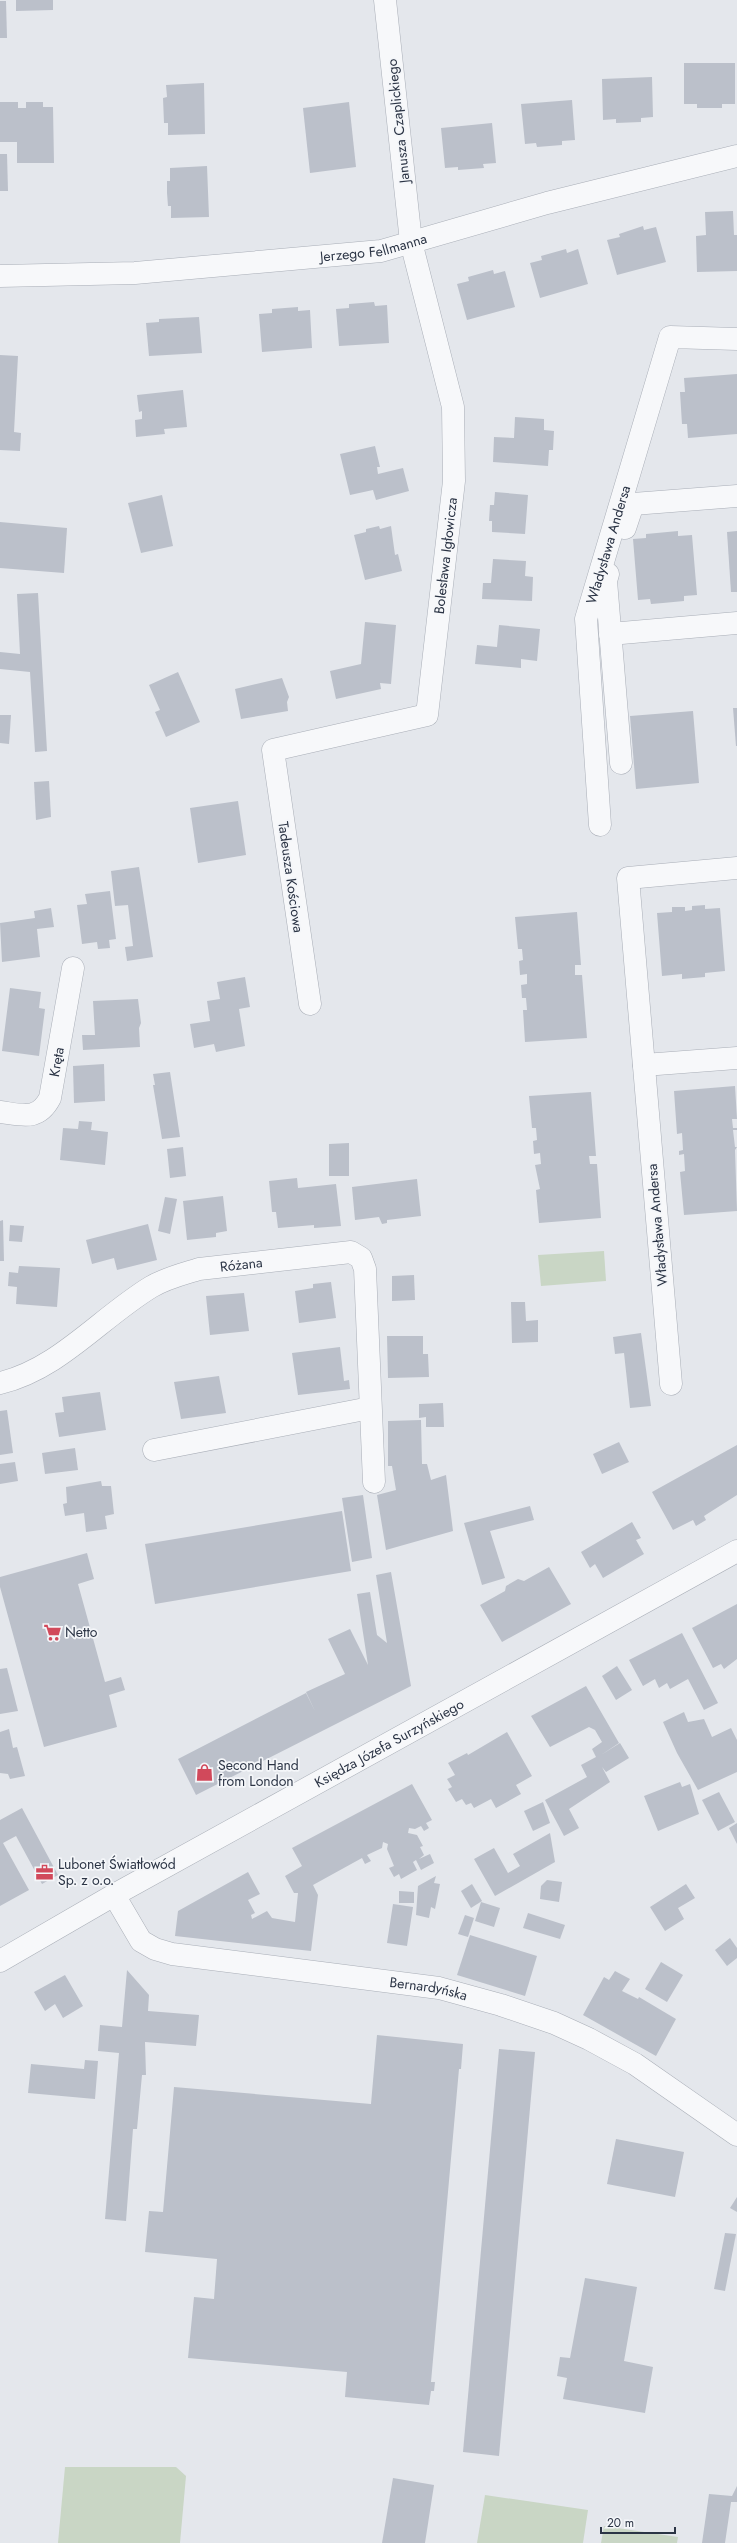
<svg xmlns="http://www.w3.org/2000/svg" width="737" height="2543" viewBox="0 0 737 2543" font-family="Jost,sans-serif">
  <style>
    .green { fill: #c9d6c5 }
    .building { fill: #bbc0ca }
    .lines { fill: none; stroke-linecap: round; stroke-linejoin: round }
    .minor-casing { stroke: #a9aeb7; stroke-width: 23 }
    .minor { stroke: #f7f8fa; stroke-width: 22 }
    .labels { text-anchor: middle; stroke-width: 3.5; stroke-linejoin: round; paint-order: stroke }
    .street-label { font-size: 14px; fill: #2b3445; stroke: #f4f6f9 }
    .poi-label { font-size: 14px; fill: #2b3445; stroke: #f4f6f9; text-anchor: start }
  </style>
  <rect width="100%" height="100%" fill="#e4e7ec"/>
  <!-- green -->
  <g class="green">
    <path d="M604 1251 606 1281 541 1286 538 1255Z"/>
    <path d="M65 2467H176L186 2476 180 2543H58Z"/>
    <path d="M485 2495 588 2510 583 2543H477Z"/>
    <path d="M604 2526 678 2537 677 2543H601Z"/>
  </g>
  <!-- building -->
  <g class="building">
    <path d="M16 0H53V10L16 11Z"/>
    <path d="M0 1H6L7 38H0Z"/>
    <path d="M684 63H735V104H722V108H697V104H684Z"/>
    <path d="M652 77 653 117 641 118V122L616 123V119L603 120 602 79Z"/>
    <path d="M204 83 205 134 168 135V123H164L163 98 167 97 166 85Z"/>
    <path d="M572 100 575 140 562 141V145L537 147 536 143 525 144 521 104Z"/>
    <path d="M0 102H18V108H26V102H43V107H53L54 163H17V142H0Z"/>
    <path d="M349 102 356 167 310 173 303 108Z"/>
    <path d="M492 123 496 163 483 164 484 168 458 170V167L445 168 441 128Z"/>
    <path d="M0 154H7L8 191H0Z"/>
    <path d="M207 166 209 217 171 218V206H168L167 193V181H170V168Z"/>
    <path d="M733 211 734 235H737V271L697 272 696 236 706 235 705 212Z"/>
    <path d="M643 226 644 230 656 227 666 262 617 275 607 240 620 237 619 234Z"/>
    <path d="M566 249 567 253 578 249 588 284 540 298 530 263 542 260 541 256Z"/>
    <path d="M493 270 494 274 505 271 515 307 467 320 457 284 469 281 468 277Z"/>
    <path d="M374 302 375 306 387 305 389 343 339 346 336 309 349 308V304Z"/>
    <path d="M298 307V311L310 310 312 348 262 352 259 314 272 313V309Z"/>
    <path d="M199 317 202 353 149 356 146 323 159 322V319Z"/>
    <path d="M0 355 18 356 14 432 21 433 20 451 0 450Z"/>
    <path d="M737 374V434L688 438 687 424H682L680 392H685L684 378Z"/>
    <path d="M183 390 187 427 164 429 165 434 136 437 135 420 142 419V411L139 412 137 395Z"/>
    <path d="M515 417 544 419V430L554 431 553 450H549L548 466 493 462 494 437 514 438Z"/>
    <path d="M375 446 380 467H377L378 474 403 468 409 491 376 500 373 490 350 495 340 454Z"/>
    <path d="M495 492 528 495 525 534 492 532V521H489L490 505H494Z"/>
    <path d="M162 495 173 546 141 553 128 503Z"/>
    <path d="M0 522 67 528 64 573 0 568Z"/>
    <path d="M379 526 380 529 391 526 395 555 398 554 402 571 365 580 354 535 366 532V529Z"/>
    <path d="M678 531V536L692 535 697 595 684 596V601L663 603 651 604 650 599 638 600 633 539 646 538V534Z"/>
    <path d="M737 531V592H731L727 532Z"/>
    <path d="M493 559 526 561 525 576 533 577 532 601 482 599 483 583H491Z"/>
    <path d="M38 593 47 751 35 752 30 672 0 669V652L20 654 17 594Z"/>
    <path d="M365 622 396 625 391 684 380 683 381 689 336 699 330 671 361 664Z"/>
    <path d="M499 625 540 629 537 661 521 659V668L475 664 477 645 497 647Z"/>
    <path d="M178 672 200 722 166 737 155 712 160 710 149 685Z"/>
    <path d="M282 678 289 697 287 702 288 711 241 719 235 689Z"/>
    <path d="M733 708H737V746H736Z"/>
    <path d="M693 711 699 783 636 789 630 716Z"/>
    <path d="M0 715H11L9 744 0 743Z"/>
    <path d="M49 781 51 817 36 820 34 782Z"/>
    <path d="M238 801 246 855 198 863 190 808Z"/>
    <path d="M139 867 153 957 127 961 125 947 133 946 128 905 115 906 111 871Z"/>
    <path d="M110 891 116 939 109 940 110 948 98 949 97 942 82 944 77 905 87 904 85 894Z"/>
    <path d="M705 905V909L720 908 725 971 705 973V977L682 979V974L662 976 657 913 672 912V907H685V911L692 910V906Z"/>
    <path d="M51 908 54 927 37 929 40 957 2 962 0 923 35 918 34 911Z"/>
    <path d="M577 912 581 965H575V975H582L587 1038 525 1042 523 1010H527L526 998H522L521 985 527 984V974L520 975 519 961 523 960 522 949H518L515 917Z"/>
    <path d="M245 977 250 1007 239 1009 245 1046 216 1052 214 1044 194 1048 190 1024 210 1021 207 1001 220 999 217 982Z"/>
    <path d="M10 988 41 992 39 1008 45 1009 39 1056 2 1051Z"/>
    <path d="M138 999 141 1023 139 1028 140 1047 83 1050 82 1035H95L93 1001Z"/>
    <path d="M104 1064 105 1101 74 1103 73 1066Z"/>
    <path d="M170 1072 180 1137 162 1139 153 1085H155L153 1074Z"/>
    <path d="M735 1086 737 1119H732L733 1128H737V1130H733L735 1147H737L735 1150 737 1211 684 1215 680 1172 685 1171 684 1154 679 1155V1151L683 1150 682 1133 677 1134 674 1091Z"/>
    <path d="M591 1092 596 1156H589L590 1164H597L601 1218 539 1223 536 1190 540 1189 535 1165 541 1164 540 1153 534 1154 533 1141 537 1140 536 1128H532L529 1096Z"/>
    <path d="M79 1121 92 1122 91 1130 108 1132 105 1165 60 1160 63 1128 78 1129Z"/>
    <path d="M349 1143V1176H329V1144Z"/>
    <path d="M183 1147 186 1176 170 1178 167 1149Z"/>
    <path d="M297 1178 298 1188 336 1184 341 1226 314 1228V1225L278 1228 276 1212H272L269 1181Z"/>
    <path d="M417 1179 421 1216 387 1220V1223L382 1224 379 1217 355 1220 352 1187Z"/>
    <path d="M223 1196 227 1231 216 1233V1237L187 1240 183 1201Z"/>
    <path d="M165 1197 177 1199 170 1234 158 1231Z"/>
    <path d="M3 1220 4 1261H0V1221Z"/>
    <path d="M148 1224 157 1260 117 1270 114 1258 92 1264 86 1240Z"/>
    <path d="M10 1225 24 1226 22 1242 9 1241Z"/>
    <path d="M19 1266 60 1268 57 1307 16 1304 17 1287 8 1286 9 1272 18 1273Z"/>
    <path d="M414 1275 415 1300 392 1301V1276Z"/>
    <path d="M331 1282 336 1318 299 1323 295 1291 313 1288V1284Z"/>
    <path d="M244 1293 249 1331 210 1335 206 1296Z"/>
    <path d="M511 1302H525L526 1321 538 1320V1342L512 1343Z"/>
    <path d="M641 1333 651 1406 630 1408 624 1353 615 1354 613 1337Z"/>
    <path d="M387 1336H423V1354H428L429 1377 388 1378Z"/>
    <path d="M340 1347 344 1381 349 1380 350 1389 298 1395 292 1353Z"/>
    <path d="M219 1376 226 1413 181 1419 174 1382Z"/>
    <path d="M100 1392 106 1430 59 1437 55 1413 64 1412 62 1397Z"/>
    <path d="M443 1403 444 1427H426V1417L419 1418V1404Z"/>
    <path d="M7 1410 13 1453 0 1455V1411Z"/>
    <path d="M421 1420 422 1464H427L431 1480 446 1475 453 1531 386 1550 377 1495 396 1490 392 1466H388V1421Z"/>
    <path d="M619 1442 629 1462 602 1474 593 1454Z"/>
    <path d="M737 1445V1495L704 1516 706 1520 696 1526 693 1520 673 1530 652 1492Z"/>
    <path d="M75 1448 78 1470 45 1474 42 1453Z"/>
    <path d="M15 1462 18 1481 0 1484V1464Z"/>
    <path d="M101 1481 102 1486H111L114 1514 105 1516 107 1529 86 1532 84 1513 65 1516 63 1504 67 1503 66 1487Z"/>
    <path d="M363 1495 372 1558 352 1562 342 1498Z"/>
    <path d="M530 1506 534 1520 490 1531 505 1578 482 1585 464 1523Z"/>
    <path d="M342 1511 351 1571 155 1604 145 1544Z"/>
    <path d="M632 1522 641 1538 636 1540 644 1554 603 1578 595 1564 590 1568 581 1552Z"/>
    <path d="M87 1553 94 1579 78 1584 105 1682 121 1677 125 1690 109 1695 117 1727 44 1747 0 1587V1577Z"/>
    <path d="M549 1567 571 1604 502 1642 480 1605 505 1591 506 1586 518 1579 524 1581Z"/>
    <path d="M391 1572 411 1686 196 1795 178 1759 306 1693 315 1711 306 1692 345 1674 328 1639 350 1629 368 1665 357 1594 370 1592 377 1635 387 1643 376 1575Z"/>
    <path d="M737 1604V1659L724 1669 721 1664 713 1668 692 1628Z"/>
    <path d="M682 1633 718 1703 704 1710 688 1679 670 1689 667 1683 659 1688 655 1679 643 1686 629 1660Z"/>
    <path d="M617 1666 632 1690 616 1700 602 1676Z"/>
    <path d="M7 1668 18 1711 0 1714V1669Z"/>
    <path d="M586 1686 619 1743 601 1755 620 1743 629 1758 606 1772 602 1767 610 1782 569 1809 579 1828 564 1836 545 1800 587 1777 581 1765 596 1757 592 1749 602 1742 595 1730 589 1727 550 1747 531 1716Z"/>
    <path d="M684 1712 688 1722 704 1719 712 1737 731 1728 737 1740V1772L698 1790 677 1753 663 1722Z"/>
    <path d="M9 1729 13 1748 17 1747 25 1776 10 1779 8 1774 0 1773V1732Z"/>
    <path d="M507 1732 532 1776 516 1785 521 1794 496 1808 491 1799 474 1808 471 1803 466 1805 462 1799 456 1802 448 1789 452 1787 447 1779 455 1775 448 1763 467 1753 468 1755Z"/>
    <path d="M680 1782 682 1787 690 1784 699 1814 658 1831 644 1796Z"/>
    <path d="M412 1784 432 1820 426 1823 429 1828 424 1831 421 1826 415 1829 409 1828 408 1833 417 1835 423 1846 420 1847 424 1855 419 1859 430 1854 434 1863 421 1870 416 1860 413 1862 417 1870 401 1879 399 1874 394 1877 389 1868 394 1866 387 1849 388 1844 383 1842 382 1848 367 1855 371 1861 365 1864 362 1858 313 1885 318 1895 311 1951 175 1936 178 1911 248 1872 260 1894 248 1900 255 1913 251 1915 252 1919 267 1911 272 1918 295 1922 298 1893H294L285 1876 302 1866 292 1848Z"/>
    <path d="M719 1792 735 1822 718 1831 702 1800Z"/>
    <path d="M543 1802 550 1823 533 1831 524 1811Z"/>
    <path d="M22 1808 58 1875 42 1884 16 1836 3 1843 29 1890 0 1906V1820Z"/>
    <path d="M737 1823V1844L729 1828Z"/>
    <path d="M550 1833 555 1862 495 1896 474 1859 494 1848 508 1873 520 1866 513 1854Z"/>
    <path d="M436 1876 434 1883 440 1884 435 1909 431 1907 429 1918 416 1915 418 1886Z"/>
    <path d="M547 1880 562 1882 559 1902 540 1899 541 1886Z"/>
    <path d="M472 1884 482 1901 471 1908 461 1891Z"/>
    <path d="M686 1884 695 1898 678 1908 684 1919 665 1931 650 1907Z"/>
    <path d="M399 1891 414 1892V1903H399Z"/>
    <path d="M481 1902 500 1908 494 1927 475 1921Z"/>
    <path d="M393 1904 413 1907 407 1946 387 1943Z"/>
    <path d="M528 1913 565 1925 560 1939 523 1928Z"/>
    <path d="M465 1915 474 1918 468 1937 458 1934Z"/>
    <path d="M470 1935 537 1956 525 1996 457 1975Z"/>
    <path d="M730 1938 737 1948V1958L727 1966 715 1950Z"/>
    <path d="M661 1962 683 1975 667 2002 645 1989Z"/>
    <path d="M127 1970 149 1995 148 2011 199 2015 196 2046 145 2042 146 2075H142L137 2129H133L126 2221 105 2219 119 2053 98 2051 100 2025 122 2027Z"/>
    <path d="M615 1971 630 1979 622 1991 638 1999 639 1997 676 2019 656 2056 583 2015 604 1977 609 1980Z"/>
    <path d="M65 1975 83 2006 63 2018 55 2004 45 2011 34 1992Z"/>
    <path d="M377 2035 463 2044 461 2069H459L431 2382H435L434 2391H431L429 2405 345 2397 347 2372 188 2358 194 2297 214 2299 217 2259 145 2252 149 2211 163 2212 174 2087 371 2104Z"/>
    <path d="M499 2049 535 2052 499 2456 463 2452Z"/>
    <path d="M85 2060 98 2061 95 2099 28 2093 31 2064 84 2069Z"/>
    <path d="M616 2139 684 2152 675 2197 607 2184Z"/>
    <path d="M737 2197V2212L730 2208Z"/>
    <path d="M725 2233 736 2234 725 2291 714 2289Z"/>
    <path d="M585 2278 637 2287 624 2361 653 2367 645 2413 563 2399 567 2378 557 2376 560 2357 570 2358Z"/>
    <path d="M393 2478 434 2485 425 2543H382Z"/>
    <path d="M737 2486V2502H731L725 2543H702L709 2494 732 2496Z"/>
  </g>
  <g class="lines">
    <defs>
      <g id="minor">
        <path id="s1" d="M0 276 135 273 381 251 547 203 737 156"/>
        <path d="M625 528 633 504 737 496"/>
        <path d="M608 574 606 581 621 763"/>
        <path d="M610 634 737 623"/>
        <path id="s2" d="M600 825 586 619 670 337 737 339"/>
        <path id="s3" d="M310 1004 273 750 427 715 454 481 453 407 411 242 385 0"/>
        <path d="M644 1065 737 1058"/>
        <path id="s4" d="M0 1112C23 1115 38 1121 50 1098L73 968"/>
        <path id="s5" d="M0 1383C59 1369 100 1318 151 1287 166 1278 183 1274 199 1269L351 1252 361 1258 365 1269 374 1482"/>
        <path d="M671 1384 628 878 737 868"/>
        <path d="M154 1450 370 1408"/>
        <path id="s6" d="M114 1895 141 1941 155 1949 172 1954 439 1988 501 2005 554 2023 589 2039 635 2064 737 2135"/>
        <path id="s7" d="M0 1961 114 1895 737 1551"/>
      </g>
    </defs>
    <!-- minor casing -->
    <use href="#minor" class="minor-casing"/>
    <!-- minor -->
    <use href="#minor" class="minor"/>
  </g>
  <!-- icons -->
  <defs>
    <symbol id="supermarket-bare" viewBox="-9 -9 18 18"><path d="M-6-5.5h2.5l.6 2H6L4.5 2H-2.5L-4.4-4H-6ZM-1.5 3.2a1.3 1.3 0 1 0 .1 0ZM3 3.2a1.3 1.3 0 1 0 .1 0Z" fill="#d1495b" stroke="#f4f6f9" stroke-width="2.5" paint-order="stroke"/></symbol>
    <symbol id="shop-bare" viewBox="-9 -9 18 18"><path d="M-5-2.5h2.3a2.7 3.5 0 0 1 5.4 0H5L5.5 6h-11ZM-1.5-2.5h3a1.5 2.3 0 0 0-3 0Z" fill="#d1495b" stroke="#f4f6f9" stroke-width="2.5" paint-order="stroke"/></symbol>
    <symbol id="office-bare" viewBox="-9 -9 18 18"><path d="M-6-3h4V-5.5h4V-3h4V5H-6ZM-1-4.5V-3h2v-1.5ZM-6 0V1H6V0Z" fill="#d1495b" stroke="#f4f6f9" stroke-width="2.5" paint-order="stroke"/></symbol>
  </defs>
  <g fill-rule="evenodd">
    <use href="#supermarket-bare" x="40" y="1620" width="25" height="25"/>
    <use href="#shop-bare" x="192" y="1760" width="25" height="25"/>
    <use href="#office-bare" x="32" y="1860" width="25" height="25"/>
  </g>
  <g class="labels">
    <!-- street labels -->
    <g class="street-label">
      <text transform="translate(398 121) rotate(-96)" y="5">Janusza Czaplickiego</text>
      <text dy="5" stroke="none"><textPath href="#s1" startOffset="375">Jerzego Fellmanna</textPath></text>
      <text dy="5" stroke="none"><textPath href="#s2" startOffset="284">Władysława Andersa</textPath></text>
      <text dy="5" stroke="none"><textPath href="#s3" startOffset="575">Bolesława Igłowicza</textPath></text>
      <text transform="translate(291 877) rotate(82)" y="5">Tadeusza Kościowa</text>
      <text dy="5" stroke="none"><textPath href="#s4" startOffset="94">Kręta</textPath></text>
      <text transform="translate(657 1225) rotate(-95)" y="5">Władysława Andersa</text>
      <text dy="5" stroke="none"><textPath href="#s5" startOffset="274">Różana</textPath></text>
      <text dy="5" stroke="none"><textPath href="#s7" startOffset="446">Księdza Józefa Surzyńskiego</textPath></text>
      <text dy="5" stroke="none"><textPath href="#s6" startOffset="346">Bernardyńska</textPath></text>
    </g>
    <!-- poi labels -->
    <g class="poi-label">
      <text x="65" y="1637">Netto</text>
      <text x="218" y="1770">Second Hand<tspan x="218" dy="16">from London</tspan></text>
      <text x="58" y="1869">Lubonet Światłowód<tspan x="58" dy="16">Sp. z o.o.</tspan></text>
    </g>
  </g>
  <!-- scale -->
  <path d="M601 2527v6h74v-6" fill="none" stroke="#2b3445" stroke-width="2"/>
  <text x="607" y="2527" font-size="12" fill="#2b3445" stroke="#f4f6f9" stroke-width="3" paint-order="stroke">20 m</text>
</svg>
